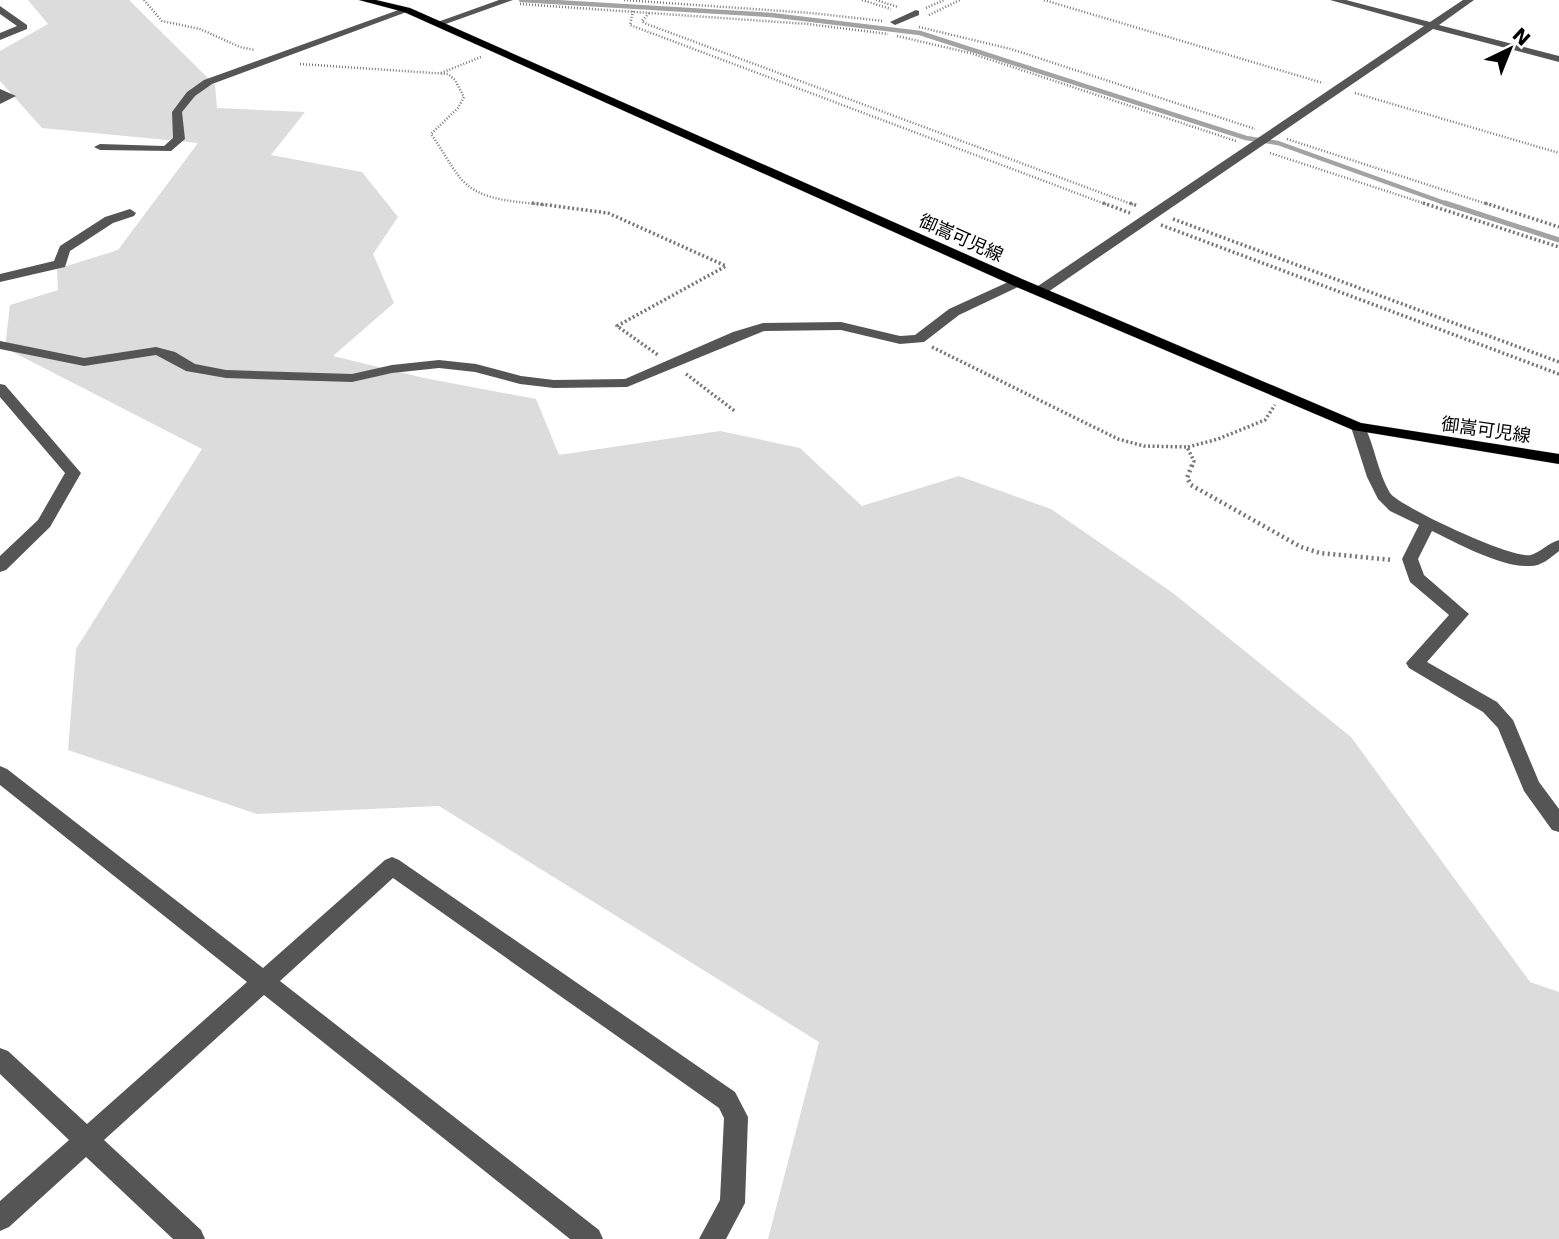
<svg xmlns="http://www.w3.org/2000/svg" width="1559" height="1239" viewBox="0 0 1559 1239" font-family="'DejaVu Sans','Noto Sans JP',sans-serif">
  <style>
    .green { fill: #dcdcdc }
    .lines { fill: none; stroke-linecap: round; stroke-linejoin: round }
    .stream-far1 { stroke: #a3a3a3; stroke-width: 4.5 }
    .stream { stroke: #a3a3a3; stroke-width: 5 }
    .major-casing { stroke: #dbdbdb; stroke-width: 1 }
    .path-far2 { stroke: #777; stroke-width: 2.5; stroke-dasharray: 1 2; stroke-linecap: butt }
    .path-far1 { stroke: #777; stroke-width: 3.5; stroke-dasharray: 2 2.5; stroke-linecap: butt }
    .path { stroke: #777; stroke-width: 4.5; stroke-dasharray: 2 3.5; stroke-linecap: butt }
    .minor { fill: #555; fill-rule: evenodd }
    .major { fill: #000; fill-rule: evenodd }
    .labels { text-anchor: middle; stroke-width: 5; stroke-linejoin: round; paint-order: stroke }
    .far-street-label { font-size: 18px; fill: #000; stroke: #fff }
  </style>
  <rect width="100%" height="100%" fill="#fff"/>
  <!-- green -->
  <path class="green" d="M28 0H129L215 85 217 108 305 112 271 155 362 172 398 217 373 254 394 303 333 356 424 378 536 399 559 455 720 431 800 448 862 506 959 476 1051 509 1173 593 1351 737 1530 982 1559 992V1239H768L819 1042 439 806 257 814 68 750 76 649 202 449 5 348 10 305 58 290 57 269 118 250 198 143 42 128 0 81V51L48 24Z"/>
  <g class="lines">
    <!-- stream-far1 -->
    <path class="stream-far1" d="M521 0 771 15 920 33 1246 138 1278 143 1450 205"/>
    <!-- stream -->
    <path class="stream" d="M1445 203 1559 240"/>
    <defs>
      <path id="major" d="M359 0H376L410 8 1022 279 1361 423 1559 454V464L1353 430 1012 285 404 12Z"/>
    </defs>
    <!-- major casing -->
    <use href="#major" class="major-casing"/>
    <!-- path-far2 -->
    <g class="path-far2">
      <path d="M144 0 162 21 200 29 240 47 255 50"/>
      <path d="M624 0 811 13 883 21"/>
      <path d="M862 0 891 9"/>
      <path d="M876 0 898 7"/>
      <path d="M1044 0 1323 83"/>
      <path d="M520 4 808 24 888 34"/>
      <path d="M926 8 944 0"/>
      <path d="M633 11 630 25 1108 205"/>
      <path d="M649 13 642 21 644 23 1134 205"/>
      <path d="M929 15 960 0"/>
      <path d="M919 27 1011 49 1255 129"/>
      <path d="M897 36 970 53 1236 141"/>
      <path d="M300 64 448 74 455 80 464 97 458 108 431 134C442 149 450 166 462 180 482 202 517 201 545 205"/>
      <path d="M441 73 481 57"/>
      <path d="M1355 93 1559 153"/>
      <path d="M1287 139 1490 205"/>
      <path d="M1270 153 1429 205"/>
    </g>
    <!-- path-far1 -->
    <g class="path-far1">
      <path d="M532 203 608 213 726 266 617 326 658 355"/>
      <path d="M1103 203 1130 213"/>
      <path d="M1130 203 1138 206"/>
      <path d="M1423 203 1559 247"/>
      <path d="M1485 203 1559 227"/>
      <path d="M1173 219 1559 362"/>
      <path d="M1161 225 1559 374"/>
      <path d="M932 347 1118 439 1144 446 1187 447 1194 461 1192 467"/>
      <path d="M686 374 736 412"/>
      <path d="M1188 447 1218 439 1265 420 1275 405"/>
    </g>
    <!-- path -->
    <path class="path" d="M1192 465 1187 478 1191 485 1301 547 1320 553 1393 560"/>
    <!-- minor -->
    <g class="minor">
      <path d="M499 0H513L440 26 432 24Z"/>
      <path d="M1330 0H1346L1430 22 1463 0H1474L1439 25 1559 56V62L1433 29 1045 294H1035V288L1424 26Z"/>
      <path d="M0 6 27 25V29L0 40V33L17 26 0 14Z"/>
      <path d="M404 8 412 10 212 84 195 96 182 112 185 139 171 151 100 150 94 147 100 144 164 146 173 138 172 112 187 92 204 80Z"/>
      <path d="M916 10 919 11V15L895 25 890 22Z"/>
      <path d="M0 89 16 96 0 104Z"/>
      <path d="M130 209 136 213 134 216 113 223 70 251 65 267 0 282V274L54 261 60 246 105 217Z"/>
      <path d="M1017 278 1024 282 1022 285 959 315 924 342 900 344 841 330 764 331 627 387 554 388 520 384 475 372 439 368 392 373 352 382 226 378 186 371 156 355 84 366 0 349V341L84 358 156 347 175 352 195 364 226 370 352 374 392 365 439 360 476 364 521 376 554 380 625 379 733 332 763 323 841 322 900 336 915 335 949 309Z"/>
      <path d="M0 384 5 385 81 473 50 527 6 570 0 572V556L38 520 65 473 0 397Z"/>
      <path d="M1358 423 1365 427C1375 448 1378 473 1390 493 1400 507 1514 560 1531 555 1541 552 1548 543 1559 540V551C1550 558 1542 566 1530 566 1502 568 1457 543 1432 531L1418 559 1424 575 1469 614 1427 662 1497 702 1513 720 1539 782 1559 809V832L1552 830 1524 791 1498 728 1483 712 1409 668 1406 663 1449 615 1410 582 1402 559 1419 525 1390 511 1378 499 1367 477 1351 427Z"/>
      <path d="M0 766 7 769 263 968 385 860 392 857 399 860 735 1092 748 1117 745 1203 726 1239H699L720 1200 724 1118 719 1108 393 878 280 981 599 1230 603 1239H570L264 995 104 1140 201 1230 205 1239H173L86 1157 9 1227 0 1231V1201L69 1140 0 1074V1048L8 1051 87 1124 247 982 0 785Z"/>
    </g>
    <!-- major -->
    <use href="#major" class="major"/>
  </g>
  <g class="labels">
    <!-- far-street labels -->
    <g class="far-street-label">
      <text transform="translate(961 238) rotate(24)" y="6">御嵩可児線</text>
      <text transform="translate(1486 430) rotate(8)" y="6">御嵩可児線</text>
    </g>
  </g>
  <!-- north arrow -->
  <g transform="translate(1510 49) rotate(43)" stroke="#ffffff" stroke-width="5" paint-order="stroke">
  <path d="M0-5L12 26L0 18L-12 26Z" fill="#000000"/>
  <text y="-10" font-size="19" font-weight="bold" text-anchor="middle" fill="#000000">N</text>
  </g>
</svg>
